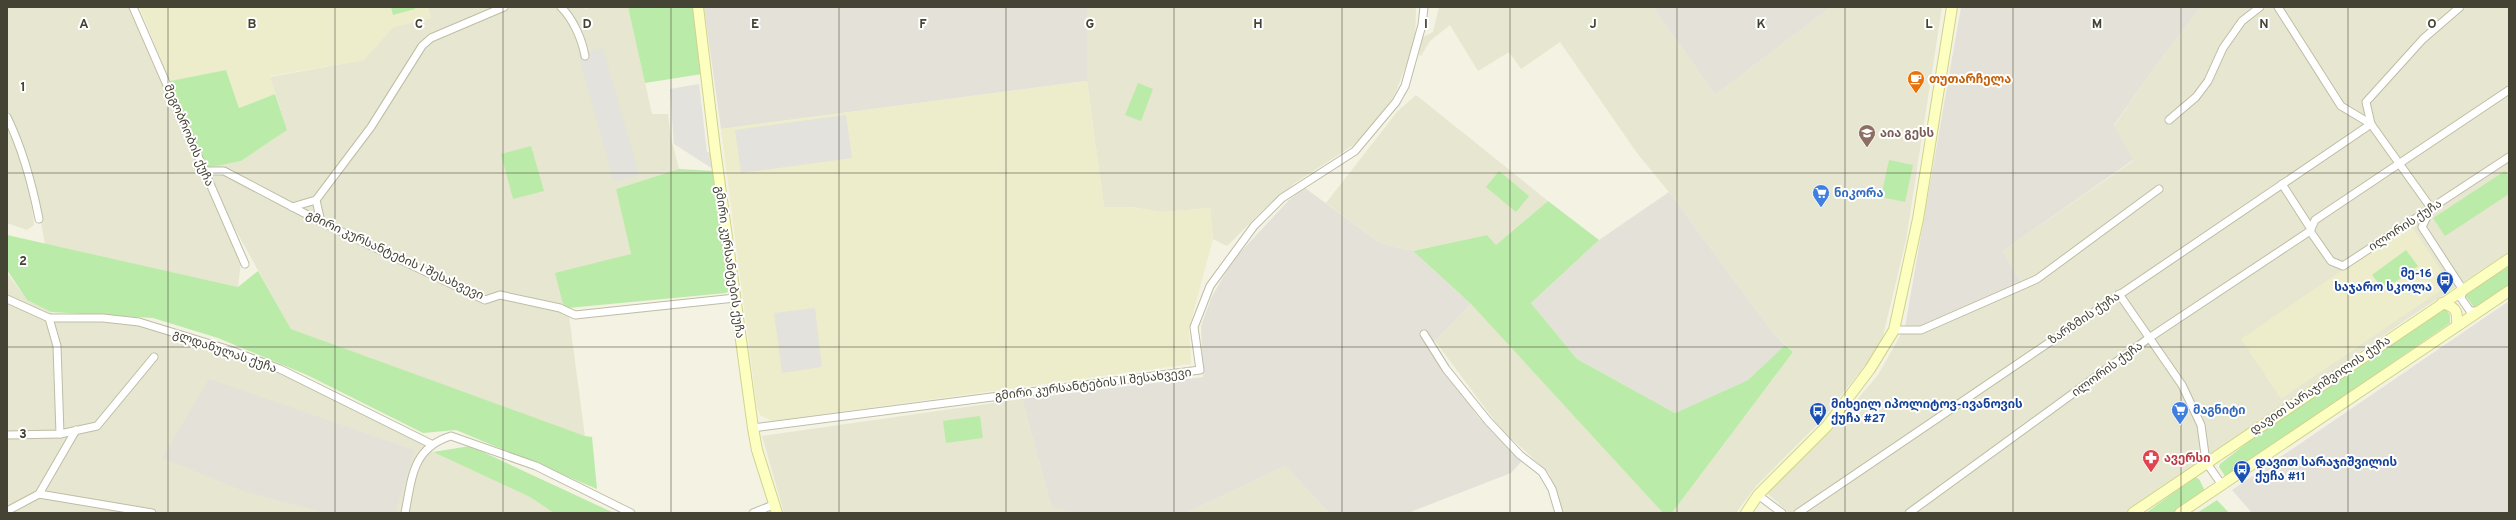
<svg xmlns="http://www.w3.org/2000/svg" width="2516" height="520" viewBox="0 0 2516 520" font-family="Overpass,'Noto Sans Georgian',sans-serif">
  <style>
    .residential { fill: #e7e6d0 }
    .industrial { fill: #e4e2d8 }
    .education { fill: #ededcb }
    .green { fill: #bbeba8 }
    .parking { fill: #e3e2dc }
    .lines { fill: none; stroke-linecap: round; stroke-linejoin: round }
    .street-casing { stroke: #bfbda5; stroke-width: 9 }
    .secondary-casing { stroke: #d2d38d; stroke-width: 12 }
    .street { stroke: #fff; stroke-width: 7 }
    .secondary { stroke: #fdffc1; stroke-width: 10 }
    .grid { fill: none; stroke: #454333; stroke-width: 1; stroke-opacity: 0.55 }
    .labels { text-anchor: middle; stroke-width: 4; stroke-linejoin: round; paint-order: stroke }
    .food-label { font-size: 12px; font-weight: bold; fill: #c56008; stroke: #fff; text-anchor: start }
    .education-label { font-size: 12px; font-weight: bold; fill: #785e54; stroke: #fff; text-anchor: start }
    .street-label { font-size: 12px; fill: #454333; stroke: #fff }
    .shop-label { font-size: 12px; font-weight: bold; fill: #366cbe; stroke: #fff; text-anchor: start }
    .transit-label { font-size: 12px; font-weight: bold; fill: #164399; stroke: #fff; text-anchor: start }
    .health-label { font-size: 12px; font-weight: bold; fill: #be3a42; stroke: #fff; text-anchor: start }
    .grid-label { font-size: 13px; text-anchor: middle; font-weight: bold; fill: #454333; stroke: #fff; stroke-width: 4; stroke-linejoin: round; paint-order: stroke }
  </style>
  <rect width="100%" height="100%" fill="#f3f2e3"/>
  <!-- residential -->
  <g class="residential">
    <path d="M7 7H130L241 261 238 287 45 244 31 166 7 109Z"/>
    <path d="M428 7H583L586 9 592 7H628L652 114H668L671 138 679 169 616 189 631 254 568 308 585 437 291 329 221 204 207 168 241 161 287 130 270 77 364 60 393 27 431 18Z"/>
    <path d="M1087 7H1416L1415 43 1394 96 1371 128 1352 146 1295 183 1264 209 1227 246 1213 239 1210 208 1162 212 1131 207H1104L1087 81Z"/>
    <path d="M1439 7H1653L1715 95 1831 7H1942L1906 240 1883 336 1872 357 1818 424 1756 486 1736 513H1672L1793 352 1771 330 1669 192 1637 153 1560 42 1521 69 1509 52 1478 71 1450 25 1430 41 1421 56 1419 55 1423 37 1433 32Z"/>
    <path d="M2201 7H2509V252L2413 315 2128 513H1789L1765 491 1833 428 1878 375 1905 327 2021 283 2003 251 2133 161 2114 126 2157 64Z"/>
    <path d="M1416 95 1548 201 1496 245 1487 235 1413 251 1380 243 1326 203 1397 112Z"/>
    <path d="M7 124 28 175 34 225 27 230 7 223Z"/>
    <path d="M7 273 27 300 51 312 58 321 139 323 248 358 422 442 433 452 530 497 554 513H7Z"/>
    <path d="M1471 304 1663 513H1563L1549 473 1500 428 1435 341Z"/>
    <path d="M1022 399 1052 507 1076 513H784L762 436Z"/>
    <path d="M1285 466 1329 513H1186Z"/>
  </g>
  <!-- industrial -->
  <g class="industrial">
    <path d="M704 7H1087V81L721 129Z"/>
    <path d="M1653 7H1831L1715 95Z"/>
    <path d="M1961 7H2201L2157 64 2114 125 2133 160 2003 251 2021 283 1929 326 1905 327Z"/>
    <path d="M1305 188 1380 243 1413 251 1471 304 1429 347 1478 417 1522 461 1511 473 1408 513H1329L1285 466 1186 513H1076L1052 508 1022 399 1203 377 1201 326 1211 298 1233 260 1289 200Z"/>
    <path d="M1669 192 1771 330 1785 345 1748 380 1675 413 1577 359 1531 303 1599 240Z"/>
    <path d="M2509 301V513H2252L2232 490Z"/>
    <path d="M209 379 414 450 396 513H326L246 492 162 458Z"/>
  </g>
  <!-- education -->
  <g class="education">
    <path d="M139 7H428L431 18 393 27 364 60 270 76 275 94 239 108 226 70 170 81Z"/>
    <path d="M1087 81 1104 207H1131L1162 212 1210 208 1213 239 1189 328 1191 364 772 421 760 415 757 408 721 129Z"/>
    <path d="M2410 224 2450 284 2281 399 2241 339Z"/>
  </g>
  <!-- green -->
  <g class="green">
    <path d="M391 7H414L415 9 393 15Z"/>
    <path d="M628 7H693L702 74 645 83Z"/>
    <path d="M226 70 239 108 275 94 287 130 241 161 207 168 170 81Z"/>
    <path d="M1138 83 1153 89 1141 121 1125 115Z"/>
    <path d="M531 146 544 191 513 199 501 154Z"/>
    <path d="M1889 160 1913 165 1905 202 1881 197Z"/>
    <path d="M679 169 714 171 730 290 726 293 568 308 563 304 555 273 631 254 616 189Z"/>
    <path d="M1499 171 1529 196 1516 212 1486 187Z"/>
    <path d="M2505 171 2509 176V194L2445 236 2433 218Z"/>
    <path d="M1548 201 1599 240 1531 303 1577 359 1675 413 1748 380 1785 345 1793 352 1672 513H1663L1471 304 1413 251 1487 235 1496 245Z"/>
    <path d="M7 235 238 287 258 271 291 329 585 436 592 437 597 489 456 430 423 433 307 375 218 338 153 318 51 312 27 300 7 270Z"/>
    <path d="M2406 250 2418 266 2384 290 2372 275Z"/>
    <path d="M2509 266V286L2475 309 2465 295Z"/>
    <path d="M2444 307 2450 315V323L2229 475 2225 476 2219 467 2220 464 2261 432Z"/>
    <path d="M980 416 983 438 946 443 943 421Z"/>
    <path d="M470 446 614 513H554L530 497 433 452Z"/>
    <path d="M2195 477 2199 479 2205 491 2175 513H2146Z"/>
    <path d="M2217 500 2229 513H2197Z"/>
  </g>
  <!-- parking -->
  <g class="parking">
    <path d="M603 48 639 175 614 182 578 54Z"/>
    <path d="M699 84 707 152 712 153 713 169 674 144 670 89Z"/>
    <path d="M846 115 852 158 741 173 735 130Z"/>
    <path d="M815 308 822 367 782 373 774 313Z"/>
  </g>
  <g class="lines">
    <defs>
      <g id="street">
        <path d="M133 7 245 264"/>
        <path d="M561 7C573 19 582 39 585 56"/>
        <path d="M2278 7 2341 106 2371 124 2431 208 2422 227 2463 290 2461 298 2470 311H2478"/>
        <path d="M7 117C23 150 32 183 39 219"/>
        <path d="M2169 120 2196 97 2208 81 2223 48 2242 21 2260 7"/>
        <path d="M2371 124 2366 102 2423 39 2460 7"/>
        <path d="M204 171H224L321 222 485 300 500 295 560 308 575 315 735 298"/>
        <path d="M2282 184 2311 229"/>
        <path d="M316 200 321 222"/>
        <path d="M292 207 316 200 371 127 422 46 431 38 504 7"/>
        <path d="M2310 231 2331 261 2343 266 2509 157"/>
        <path d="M2119 294 2182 385 2201 425 2206 462 2222 485"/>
        <path d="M7 299 49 318H103L139 322 230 350 280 369 431 444"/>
        <path d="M49 318 57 346 60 434"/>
        <path d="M1894 330H1921L2037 279 2159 189"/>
        <path d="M1424 334 1446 369 1488 421 1520 455 1542 472 1552 489 1559 513"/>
        <path d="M753 428 1200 370 1194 327 1210 286 1254 226 1282 198 1355 151 1396 102 1405 86 1422 25 1424 7"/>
        <path d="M7 435 60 434 97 426 154 357"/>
        <path d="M39 494 152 513"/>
        <path d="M1758 495 1782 513"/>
        <path d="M7 511 39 494 76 430"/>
        <path d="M405 513C412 478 412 448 451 436L536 466 631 513"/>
        <path d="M753 513 773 505"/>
        <path d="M1798 513 2371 124"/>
        <path d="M1909 513 2149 338 2310 231 2315 220 2509 90"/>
      </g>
      <g id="secondary">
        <path d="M698 7 715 149 753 428 757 450 777 513"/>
        <path d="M2442 303C2455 307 2458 310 2457 324"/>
        <path d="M1746 513 1758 495 1827 426 1870 369 1894 330 1918 219 1952 7"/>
        <path d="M2133 513 2509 259"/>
        <path d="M2180 513 2509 291"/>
      </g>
    </defs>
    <!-- street casing -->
    <use href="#street" class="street-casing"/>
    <!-- secondary casing -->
    <use href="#secondary" class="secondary-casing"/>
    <!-- street -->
    <use href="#street" class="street"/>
    <!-- secondary -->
    <use href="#secondary" class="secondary"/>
  </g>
  <!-- grid -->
  <path class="grid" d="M168 7V513M335 7V513M503 7V513M671 7V513M839 7V513M1006 7V513M1174 7V513M1342 7V513M1510 7V513M1677 7V513M1845 7V513M2013 7V513M2181 7V513M2348 7V513M7 173H2509M7 347H2509"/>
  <!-- icons -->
  <defs>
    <symbol id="cafe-pin" viewBox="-11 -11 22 30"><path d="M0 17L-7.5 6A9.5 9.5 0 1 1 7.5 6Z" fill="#e8710a" stroke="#fff"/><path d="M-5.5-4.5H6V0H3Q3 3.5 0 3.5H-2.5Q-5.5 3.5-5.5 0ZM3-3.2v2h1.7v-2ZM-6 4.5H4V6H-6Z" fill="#fff"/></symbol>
    <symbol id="school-pin" viewBox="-11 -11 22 30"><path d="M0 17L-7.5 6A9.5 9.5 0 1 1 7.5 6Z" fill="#8d6e63" stroke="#fff"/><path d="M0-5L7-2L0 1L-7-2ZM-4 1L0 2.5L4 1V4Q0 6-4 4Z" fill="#fff"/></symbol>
    <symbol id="supermarket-pin" viewBox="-11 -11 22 30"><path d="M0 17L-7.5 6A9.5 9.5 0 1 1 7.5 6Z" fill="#3f7fe0" stroke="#fff"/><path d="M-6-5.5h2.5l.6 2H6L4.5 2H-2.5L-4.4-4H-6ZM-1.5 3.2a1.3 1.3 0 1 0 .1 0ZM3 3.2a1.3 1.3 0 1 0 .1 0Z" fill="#fff"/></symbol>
    <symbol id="bus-pin" viewBox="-11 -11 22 30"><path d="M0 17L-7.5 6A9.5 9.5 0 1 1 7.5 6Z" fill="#1a4fb4" stroke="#fff"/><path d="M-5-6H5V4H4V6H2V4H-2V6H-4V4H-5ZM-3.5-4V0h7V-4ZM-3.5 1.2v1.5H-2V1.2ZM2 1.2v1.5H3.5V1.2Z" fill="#fff"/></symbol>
    <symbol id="pharmacy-pin" viewBox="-11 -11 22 30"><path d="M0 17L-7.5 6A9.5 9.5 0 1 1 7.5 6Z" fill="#e0444e" stroke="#fff"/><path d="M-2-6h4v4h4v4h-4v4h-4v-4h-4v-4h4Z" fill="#fff"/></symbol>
  </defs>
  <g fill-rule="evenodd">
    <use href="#cafe-pin" x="1906" y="69" width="20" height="27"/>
    <use href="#school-pin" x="1857" y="123" width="20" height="27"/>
    <use href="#supermarket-pin" x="1811" y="183" width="20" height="27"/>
    <use href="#bus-pin" x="2435" y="270" width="20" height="27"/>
    <use href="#supermarket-pin" x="2170" y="400" width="20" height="27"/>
    <use href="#bus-pin" x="1808" y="401" width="20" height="27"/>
    <use href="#pharmacy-pin" x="2141" y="448" width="20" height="27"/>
    <use href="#bus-pin" x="2232" y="459" width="20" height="27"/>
  </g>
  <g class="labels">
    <!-- food labels -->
    <g class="food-label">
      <text x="1929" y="83">თუთარჩელა</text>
    </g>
    <!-- education labels -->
    <g class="education-label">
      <text x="1880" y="137">აია გესს</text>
    </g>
    <!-- street labels -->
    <g class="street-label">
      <text transform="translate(189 135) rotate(67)" y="4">მეგობრობის ქუჩა</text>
      <text transform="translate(2405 225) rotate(-33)" y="4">ილორის ქუჩა</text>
      <text transform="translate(395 255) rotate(25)" y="4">გმირი კურსანტების I შესახვევი</text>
      <text transform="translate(730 262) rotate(82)" y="4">გმირი კურსანტების ქუჩა</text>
      <text transform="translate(2084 318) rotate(-34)" y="4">ზარზმის ქუჩა</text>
      <text transform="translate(225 351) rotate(19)" y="4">გლდანულას ქუჩა</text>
      <text transform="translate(2107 369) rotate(-36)" y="4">ილორის ქუჩა</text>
      <text transform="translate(1093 384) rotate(-7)" y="4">გმირი კურსანტების II შესახვევი</text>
      <text transform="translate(2320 385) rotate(-34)" y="4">დავით სარაჯიშვილის ქუჩა</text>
    </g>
    <!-- shop labels -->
    <g class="shop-label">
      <text x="1834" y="197">ნიკორა</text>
      <text x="2193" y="414">მაგნიტი</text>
    </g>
    <!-- transit labels -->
    <g class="transit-label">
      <text x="2432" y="277" text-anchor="end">მე-16<tspan x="2432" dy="14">საჯარო სკოლა</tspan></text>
      <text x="1831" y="408">მიხეილ იპოლიტოვ-ივანოვის<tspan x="1831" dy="14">ქუჩა #27</tspan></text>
      <text x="2255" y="466">დავით სარაჯიშვილის<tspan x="2255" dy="14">ქუჩა #11</tspan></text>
    </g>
    <!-- health labels -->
    <g class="health-label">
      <text x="2164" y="462">ავერსი</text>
    </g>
  </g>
  <g class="grid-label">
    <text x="84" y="28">A</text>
    <text x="252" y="28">B</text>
    <text x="419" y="28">C</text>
    <text x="587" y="28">D</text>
    <text x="755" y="28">E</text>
    <text x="923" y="28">F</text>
    <text x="1090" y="28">G</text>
    <text x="1258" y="28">H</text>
    <text x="1426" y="28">I</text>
    <text x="1593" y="28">J</text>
    <text x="1761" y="28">K</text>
    <text x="1929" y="28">L</text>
    <text x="2097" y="28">M</text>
    <text x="2264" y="28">N</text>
    <text x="2432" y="28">O</text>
    <text x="23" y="91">1</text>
    <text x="23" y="265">2</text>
    <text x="23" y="438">3</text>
  </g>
  <!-- border -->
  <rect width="2516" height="520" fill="none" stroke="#454333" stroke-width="16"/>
</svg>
